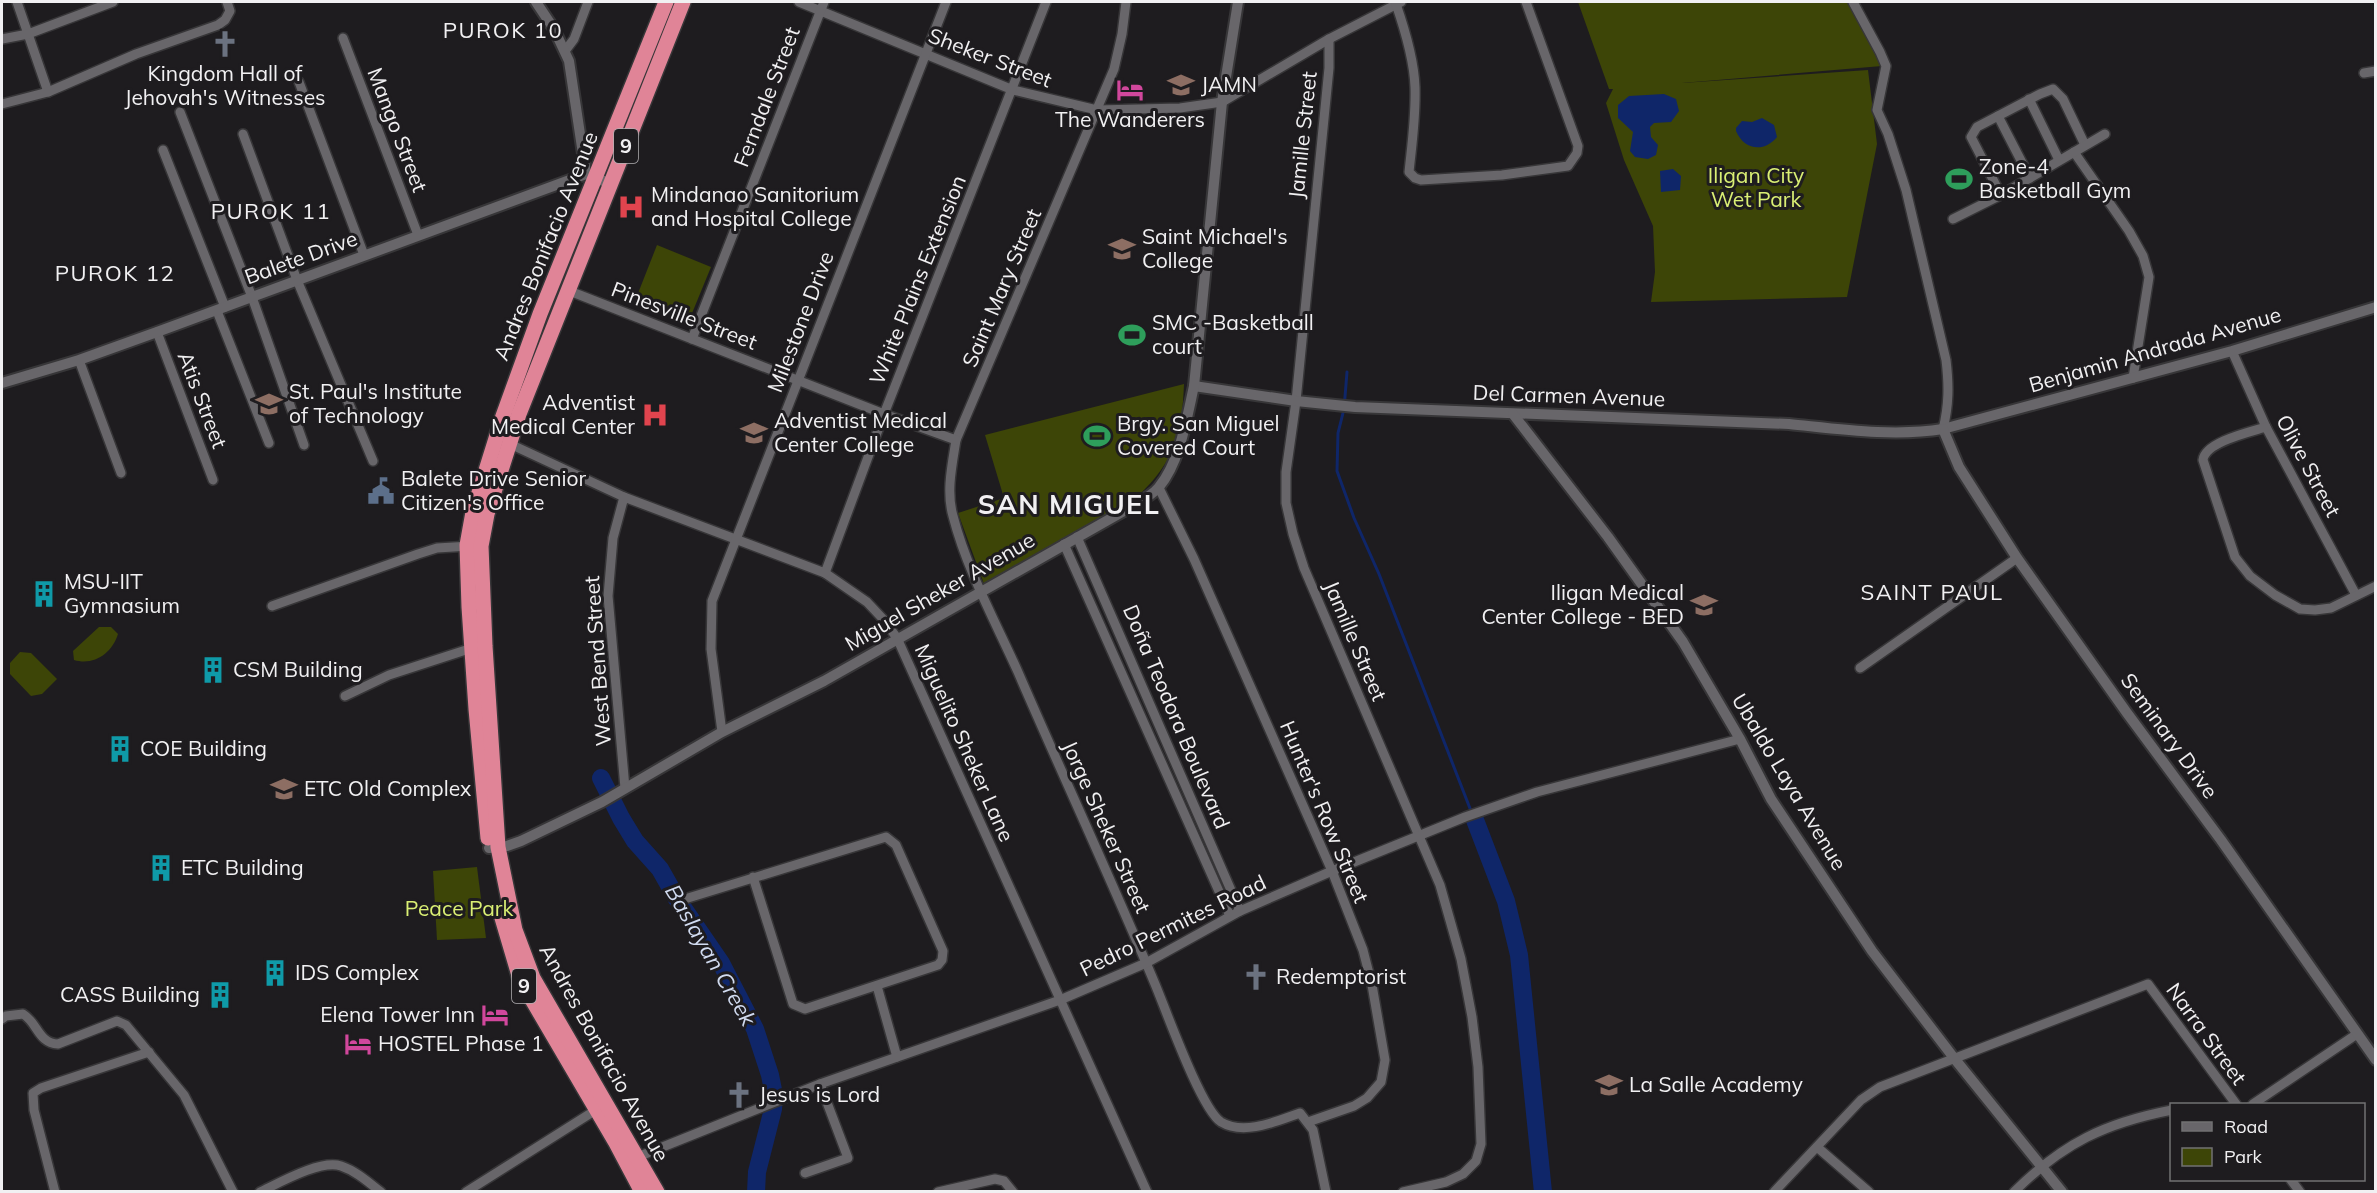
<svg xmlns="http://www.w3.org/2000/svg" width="2377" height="1193" viewBox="0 0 2377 1193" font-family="Mulish,sans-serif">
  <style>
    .green { fill: #3d4507 }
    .water { fill: #0f2669 }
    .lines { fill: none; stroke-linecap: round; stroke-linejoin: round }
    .stream { stroke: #0f2669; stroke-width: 3 }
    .river { stroke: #0f2669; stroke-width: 18 }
    .minor-casing { stroke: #373638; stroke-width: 12 }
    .tertiary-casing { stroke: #373638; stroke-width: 14 }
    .trunk-casing { stroke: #373638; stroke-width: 18 }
    .minor { stroke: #68666a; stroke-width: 9 }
    .tertiary { stroke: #68666a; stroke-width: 10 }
    .trunk { stroke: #e08497; stroke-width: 15 }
    .labels { text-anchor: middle; stroke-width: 6; stroke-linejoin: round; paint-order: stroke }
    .shield { fill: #1e1c1f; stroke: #b2b0b3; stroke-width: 1.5 }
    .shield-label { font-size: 20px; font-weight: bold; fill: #f1f0f2 }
    .street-label { font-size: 21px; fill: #f1f0f2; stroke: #1e1c1f }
    .poi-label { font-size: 21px; fill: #f1f0f2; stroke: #1e1c1f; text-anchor: start }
    .park-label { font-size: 21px; fill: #daef74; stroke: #1e1c1f }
    .neighbourhood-label { font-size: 22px; letter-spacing: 1.5px; fill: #f1f0f2; stroke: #1e1c1f }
    .water-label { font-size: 22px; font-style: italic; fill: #d1dbf0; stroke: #1e1c1f }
    .district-label { font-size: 27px; font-weight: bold; letter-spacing: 1.5px; fill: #f1f0f2; stroke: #1e1c1f }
  </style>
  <rect width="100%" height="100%" fill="#1e1c1f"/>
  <!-- green -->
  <g class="green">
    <path d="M1578 2H1847L1882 66 1682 83 1868 70 1877 144 1847 297 1651 302 1655 272 1653 226 1624 160 1606 103 1613 89H1609Z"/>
    <path d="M657 245 711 267 688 323 635 301Z"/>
    <path d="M1184 384C1182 434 1175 461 1138 496L984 584 958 513 1004 498 985 435Z"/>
    <path d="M99 627H111L118 634C112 653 94 666 74 660L73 651Z"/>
    <path d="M20 652 31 653 57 679 42 694 31 696 10 674V663Z"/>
    <path d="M477 867 486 938 437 940 433 871Z"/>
  </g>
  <!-- water -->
  <g class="water">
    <path d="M1664 94 1676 99 1679 111 1671 122 1654 123 1650 127 1651 137 1658 145 1656 155 1648 159 1635 157 1630 151 1633 132 1618 118V105L1629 96Z"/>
    <path d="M1762 118 1774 125 1777 137C1764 153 1744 150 1736 131V128L1742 121 1752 122Z"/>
    <path d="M1673 169 1681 176 1680 190 1661 192 1660 171Z"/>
  </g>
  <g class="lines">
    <!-- stream -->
    <path class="stream" d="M1347 372 1344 409 1338 433 1337 471 1354 518 1379 574 1471 811"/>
    <!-- river -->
    <g class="river">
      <path d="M601 778 621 818 635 841 660 869 677 899 721 963 755 1029 770 1075 774 1095 773 1109 757 1172 756 1192"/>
      <path d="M1475 820 1506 901 1519 955 1543 1192"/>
    </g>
    <defs>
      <g id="minor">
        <path d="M17 2 48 92"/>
        <path d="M799 2 1013 90 1097 110 1180 108 1222 102 1329 39 1401 2"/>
        <path d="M1126 2 1122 34 1114 69 956 440C952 465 946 492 953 516 967 570 995 621 1018 672 1063 776 1111 879 1155 984 1166 1010 1201 1109 1221 1122 1244 1136 1277 1121 1300 1113L1313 1130 1326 1192"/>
        <path d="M1853 2 1880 52 1886 66 1877 110 1888 134 1906 190 1946 360C1949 385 1949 405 1943 429"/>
        <path d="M1396 4C1405 30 1414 59 1415 87 1416 116 1412 143 1409 172L1415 178 1421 180 1502 175 1568 166 1577 153 1578 146 1526 2"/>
        <path d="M343 38 418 235"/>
        <path d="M2 39 28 34 113 2"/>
        <path d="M1329 39V68L1296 401 1286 472V503L1293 534 1304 568 1440 885 1461 959 1472 1017 1478 1067 1481 1144 1476 1161 1463 1174 1446 1182 1403 1192"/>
        <path d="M565 51 574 39 588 2"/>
        <path d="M2364 73 2376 71"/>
        <path d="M299 82 364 255"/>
        <path d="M2029 99 2059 160"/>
        <path d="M2 104 48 92 136 54 218 25 225 20 230 11 227 2"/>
        <path d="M180 112 252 297 304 445"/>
        <path d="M1998 116 2030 178"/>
        <path d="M243 134 297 280 373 461"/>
        <path d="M163 150 225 307"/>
        <path d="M2074 152 2129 231 2143 256 2149 277 2133 378"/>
        <path d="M2001 195 1971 137 1977 127 2040 94 2053 89 2063 99 2085 145"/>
        <path d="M1953 219 2001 195 2105 134"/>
        <path d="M567 290 884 414 956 440"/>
        <path d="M217 311 269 443"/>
        <path d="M157 332 213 480"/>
        <path d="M692 339 824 2"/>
        <path d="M2232 351 2266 427 2356 595"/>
        <path d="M79 360 121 473"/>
        <path d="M2266 427C2250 432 2205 442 2203 460L2235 557 2250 576 2275 595 2300 609 2315 610 2331 608 2376 586"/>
        <path d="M510 444 624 497 825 573 867 602 883 619 897 638 1147 1192"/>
        <path d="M1159 488 1194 559 1332 871 1363 950 1372 985 1385 1060 1381 1082 1367 1098 1354 1106 1308 1122"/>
        <path d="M624 497 613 538 608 596 625 788"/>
        <path d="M1077 537 1240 911"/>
        <path d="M1064 544 1230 916"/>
        <path d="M825 573 884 414 1046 2"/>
        <path d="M272 606 418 554 437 548 470 546"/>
        <path d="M1860 668 2017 558"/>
        <path d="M345 696 389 675 472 648"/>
        <path d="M722 732 711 649 712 601 946 2"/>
        <path d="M688 898 886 837 896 845 943 951 942 960 938 965 805 1009 793 1004 753 877"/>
        <path d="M877 986 897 1057"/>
        <path d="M2 1019 6 1016 23 1014C38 1023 38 1043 58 1044L117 1021 126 1025 184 1095 233 1192"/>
        <path d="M2253 1104 2357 1034"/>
        <path d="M1817 1147 1869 1192"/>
        <path d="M635 1158 820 1084 1060 1000 1146 963 1240 911 1332 871 1465 817 1537 792 1740 739"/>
        <path d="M805 1173 848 1158 820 1084"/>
        <path d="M2291 1180 2300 1192"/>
        <path d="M55 1192 34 1110 33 1093 41 1088 149 1052"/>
        <path d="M260 1192C279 1183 321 1159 341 1166 356 1171 368 1182 381 1192"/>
        <path d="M466 1192 599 1108"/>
        <path d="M938 1192 995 1179 1004 1181 1013 1192"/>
        <path d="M1774 1192 1861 1100 1880 1087 2148 984 2236 1104"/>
        <path d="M2014 1192C2063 1143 2105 1123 2172 1110"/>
      </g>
      <g id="tertiary">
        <path d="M536 2 554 29 569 61 586 174"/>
        <path d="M2 383 79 360 157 332 586 174 611 184"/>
        <path d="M1194 386 1296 401 1355 407 1789 424C1839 429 1893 437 1943 429L2232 351 2376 307"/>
        <path d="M1513 414 1608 537 1683 642 1740 739 1771 799 1872 951 1954 1058 2062 1192"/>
        <path d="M1943 429 1959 467 2017 558 2127 713 2221 840 2376 1060"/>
        <path d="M489 848 507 846 521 841 602 802 722 732 824 681 1124 511C1135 504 1151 497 1159 487 1180 462 1187 417 1194 386L1222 102 1238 2"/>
      </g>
      <g id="trunk">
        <path d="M488 838 476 709 469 607 467 545 473 512 503 416 540 314 666 2"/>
        <path d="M502 918 520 979 616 1143 642 1192"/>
        <path d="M657 1192 533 978 515 930 498 847 485 646 481 546 487 514 519 414 683 2"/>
      </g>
    </defs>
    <!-- minor casing -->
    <use href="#minor" class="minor-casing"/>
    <!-- tertiary casing -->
    <use href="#tertiary" class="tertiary-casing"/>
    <!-- trunk casing -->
    <use href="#trunk" class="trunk-casing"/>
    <!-- minor -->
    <use href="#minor" class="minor"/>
    <!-- tertiary -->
    <use href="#tertiary" class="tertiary"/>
    <!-- trunk -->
    <use href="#trunk" class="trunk"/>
  </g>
  <!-- icons -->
  <defs>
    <symbol id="church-bare" viewBox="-9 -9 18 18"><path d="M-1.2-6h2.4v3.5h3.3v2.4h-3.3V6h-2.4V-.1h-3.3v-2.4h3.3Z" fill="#6b7280" stroke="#1e1c1f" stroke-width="2.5" paint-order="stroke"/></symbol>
    <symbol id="school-bare" viewBox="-9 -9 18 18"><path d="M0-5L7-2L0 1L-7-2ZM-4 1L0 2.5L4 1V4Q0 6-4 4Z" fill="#8d6e63" stroke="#1e1c1f" stroke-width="2.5" paint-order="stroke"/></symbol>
    <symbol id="hotel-bare" viewBox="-9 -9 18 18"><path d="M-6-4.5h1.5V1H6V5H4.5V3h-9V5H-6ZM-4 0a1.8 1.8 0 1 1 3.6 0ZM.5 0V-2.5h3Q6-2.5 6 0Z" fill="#d1479c" stroke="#1e1c1f" stroke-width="2.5" paint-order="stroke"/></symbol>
    <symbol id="stadium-bare" viewBox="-9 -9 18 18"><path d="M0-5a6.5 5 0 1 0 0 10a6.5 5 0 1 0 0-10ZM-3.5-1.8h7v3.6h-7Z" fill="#2e9e5b" stroke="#1e1c1f" stroke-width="2.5" paint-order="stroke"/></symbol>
    <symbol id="hospital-bare" viewBox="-9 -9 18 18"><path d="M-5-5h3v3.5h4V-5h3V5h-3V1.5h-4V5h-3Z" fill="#e0444e" stroke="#1e1c1f" stroke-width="2.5" paint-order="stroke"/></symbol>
    <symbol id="university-bare" viewBox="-9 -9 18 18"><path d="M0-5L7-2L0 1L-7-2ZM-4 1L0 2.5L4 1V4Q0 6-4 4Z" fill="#8d6e63" stroke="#1e1c1f" stroke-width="2.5" paint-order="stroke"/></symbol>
    <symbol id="civic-bare" viewBox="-9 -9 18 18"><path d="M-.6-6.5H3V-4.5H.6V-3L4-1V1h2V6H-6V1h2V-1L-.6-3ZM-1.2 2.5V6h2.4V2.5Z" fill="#5c6f8a" stroke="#1e1c1f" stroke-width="2.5" paint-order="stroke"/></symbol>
    <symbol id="building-bare" viewBox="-9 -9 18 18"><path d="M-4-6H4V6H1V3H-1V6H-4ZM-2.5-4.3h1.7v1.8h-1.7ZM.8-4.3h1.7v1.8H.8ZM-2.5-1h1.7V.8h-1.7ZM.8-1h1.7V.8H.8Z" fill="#0f9aa8" stroke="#1e1c1f" stroke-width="2.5" paint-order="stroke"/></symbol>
  </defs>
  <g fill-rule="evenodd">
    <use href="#church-bare" x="206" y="25" width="38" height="38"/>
    <use href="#school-bare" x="1162" y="66" width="38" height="38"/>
    <use href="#hotel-bare" x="1111" y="71" width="38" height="38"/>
    <use href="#stadium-bare" x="1940" y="160" width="38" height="38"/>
    <use href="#hospital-bare" x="612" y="188" width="38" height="38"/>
    <use href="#university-bare" x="1103" y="230" width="38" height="38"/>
    <use href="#stadium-bare" x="1113" y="316" width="38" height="38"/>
    <use href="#university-bare" x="250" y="385" width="38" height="38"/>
    <use href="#hospital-bare" x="636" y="396" width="38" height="38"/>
    <use href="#university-bare" x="735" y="414" width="38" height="38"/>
    <use href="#stadium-bare" x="1078" y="417" width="38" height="38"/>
    <use href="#civic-bare" x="362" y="472" width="38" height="38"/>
    <use href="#building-bare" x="25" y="575" width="38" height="38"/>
    <use href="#school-bare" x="1685" y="586" width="38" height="38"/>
    <use href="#building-bare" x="194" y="651" width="38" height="38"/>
    <use href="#building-bare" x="101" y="730" width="38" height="38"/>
    <use href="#university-bare" x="265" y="770" width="38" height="38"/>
    <use href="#building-bare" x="142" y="849" width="38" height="38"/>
    <use href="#building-bare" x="256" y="954" width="38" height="38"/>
    <use href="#church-bare" x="1237" y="958" width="38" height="38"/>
    <use href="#building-bare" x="201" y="976" width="38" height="38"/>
    <use href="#hotel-bare" x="476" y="996" width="38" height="38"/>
    <use href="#hotel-bare" x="339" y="1025" width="38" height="38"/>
    <use href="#school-bare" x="1590" y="1066" width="38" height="38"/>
    <use href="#church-bare" x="720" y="1076" width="38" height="38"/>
  </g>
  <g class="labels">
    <!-- shield labels -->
    <g class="shield">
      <rect x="614" y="129" width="24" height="34" rx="4.5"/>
      <rect x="512" y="969" width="24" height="34" rx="4.5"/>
    </g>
    <g class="shield-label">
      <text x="626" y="153">9</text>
      <text x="524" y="993">9</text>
    </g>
    <!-- street labels -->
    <g class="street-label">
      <text transform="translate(990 58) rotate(21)" y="7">Sheker Street</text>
      <text transform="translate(767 97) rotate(-69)" y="7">Ferndale Street</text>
      <text transform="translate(397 130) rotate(69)" y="7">Mango Street</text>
      <text transform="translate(1303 135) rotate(-84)" y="7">Jamille Street</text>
      <text transform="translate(546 246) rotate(-68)" y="7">Andres Bonifacio Avenue</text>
      <text transform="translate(301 258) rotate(-20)" y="7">Balete Drive</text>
      <text transform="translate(918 280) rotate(-68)" y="7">White Plains Extension</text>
      <text transform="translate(1002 288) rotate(-67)" y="7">Saint Mary Street</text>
      <text transform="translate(684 316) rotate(21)" y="7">Pinesville Street</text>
      <text transform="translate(801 322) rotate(-69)" y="7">Milestone Drive</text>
      <text transform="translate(2155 350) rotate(-16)" y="7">Benjamin Andrada Avenue</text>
      <text transform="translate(1569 396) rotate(2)" y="7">Del Carmen Avenue</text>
      <text transform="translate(202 400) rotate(69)" y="7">Atis Street</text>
      <text transform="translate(2308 466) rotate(62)" y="7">Olive Street</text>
      <text transform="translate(940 592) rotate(-30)" y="7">Miguel Sheker Avenue</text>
      <text transform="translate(1355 641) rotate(67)" y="7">Jamille Street</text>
      <text transform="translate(598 661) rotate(-94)" y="7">West Bend Street</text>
      <text transform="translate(1176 717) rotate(67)" y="7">Doña Teodora Boulevard</text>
      <text transform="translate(2169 736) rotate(54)" y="7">Seminary Drive</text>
      <text transform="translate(964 743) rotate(66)" y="7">Miguelito Sheker Lane</text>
      <text transform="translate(1789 782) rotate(59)" y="7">Ubaldo Laya Avenue</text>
      <text transform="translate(1324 812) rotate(67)" y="7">Hunter's Row Street</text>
      <text transform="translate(1106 827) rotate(66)" y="7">Jorge Sheker Street</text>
      <text transform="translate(1173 926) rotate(-26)" y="7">Pedro Permites Road</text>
      <text transform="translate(2206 1034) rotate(54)" y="7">Narra Street</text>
      <text transform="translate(604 1053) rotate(61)" y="7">Andres Bonifacio Avenue</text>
    </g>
    <!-- poi labels -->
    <g class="poi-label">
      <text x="225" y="81" text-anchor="middle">Kingdom Hall of<tspan x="225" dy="24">Jehovah's Witnesses</tspan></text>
      <text x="1201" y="92">JAMN</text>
      <text x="1130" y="127" text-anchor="middle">The Wanderers</text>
      <text x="1979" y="174">Zone-4<tspan x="1979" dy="24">Basketball Gym</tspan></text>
      <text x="651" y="202">Mindanao Sanitorium<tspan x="651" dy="24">and Hospital College</tspan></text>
      <text x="1142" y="244">Saint Michael's<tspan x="1142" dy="24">College</tspan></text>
      <text x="1152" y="330">SMC -Basketball<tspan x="1152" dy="24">court</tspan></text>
      <text x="289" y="399">St. Paul's Institute<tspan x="289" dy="24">of Technology</tspan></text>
      <text x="635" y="410" text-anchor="end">Adventist<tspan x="635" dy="24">Medical Center</tspan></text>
      <text x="774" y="428">Adventist Medical<tspan x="774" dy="24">Center College</tspan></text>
      <text x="1117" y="431">Brgy. San Miguel<tspan x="1117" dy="24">Covered Court</tspan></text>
      <text x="401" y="486">Balete Drive Senior<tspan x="401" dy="24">Citizen's Office</tspan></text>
      <text x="64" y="589">MSU-IIT<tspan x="64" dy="24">Gymnasium</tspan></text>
      <text x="1684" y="600" text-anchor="end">Iligan Medical<tspan x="1684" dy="24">Center College - BED</tspan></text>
      <text x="233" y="677">CSM Building</text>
      <text x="140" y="756">COE Building</text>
      <text x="304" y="796">ETC Old Complex</text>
      <text x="181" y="875">ETC Building</text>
      <text x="295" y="980">IDS Complex</text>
      <text x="1276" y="984">Redemptorist</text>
      <text x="200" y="1002" text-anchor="end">CASS Building</text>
      <text x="475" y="1022" text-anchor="end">Elena Tower Inn</text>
      <text x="378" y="1051">HOSTEL Phase 1</text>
      <text x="1629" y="1092">La Salle Academy</text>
      <text x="759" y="1102">Jesus is Lord</text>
    </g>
    <!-- park labels -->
    <g class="park-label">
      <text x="1756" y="183">Iligan City<tspan x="1756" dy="24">Wet Park</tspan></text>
      <text x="459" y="916">Peace Park</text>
    </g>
    <!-- neighbourhood labels -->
    <g class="neighbourhood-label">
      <text x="503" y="38">PUROK 10</text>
      <text x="271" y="219">PUROK 11</text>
      <text x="115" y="281">PUROK 12</text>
      <text x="1932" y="600">SAINT PAUL</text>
    </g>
    <!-- water labels -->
    <g class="water-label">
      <text transform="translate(711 955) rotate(60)" y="8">Baslayan Creek</text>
    </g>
    <!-- district labels -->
    <g class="district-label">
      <text x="1069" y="514">SAN MIGUEL</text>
    </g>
  </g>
  <!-- border -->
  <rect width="2377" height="1193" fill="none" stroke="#f1f0f2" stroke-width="6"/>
  <!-- legend -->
  <rect x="2170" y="1103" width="195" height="78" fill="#1e1c1f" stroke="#727173" stroke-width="1.5"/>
  <rect x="2182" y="1122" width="30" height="9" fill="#68666a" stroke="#727173" stroke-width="1.5"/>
  <text x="2224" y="1133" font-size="18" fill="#f1f0f2">Road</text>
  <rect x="2182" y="1148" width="30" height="18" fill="#3d4507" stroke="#727173" stroke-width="1.5"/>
  <text x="2224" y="1163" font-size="18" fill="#f1f0f2">Park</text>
</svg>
